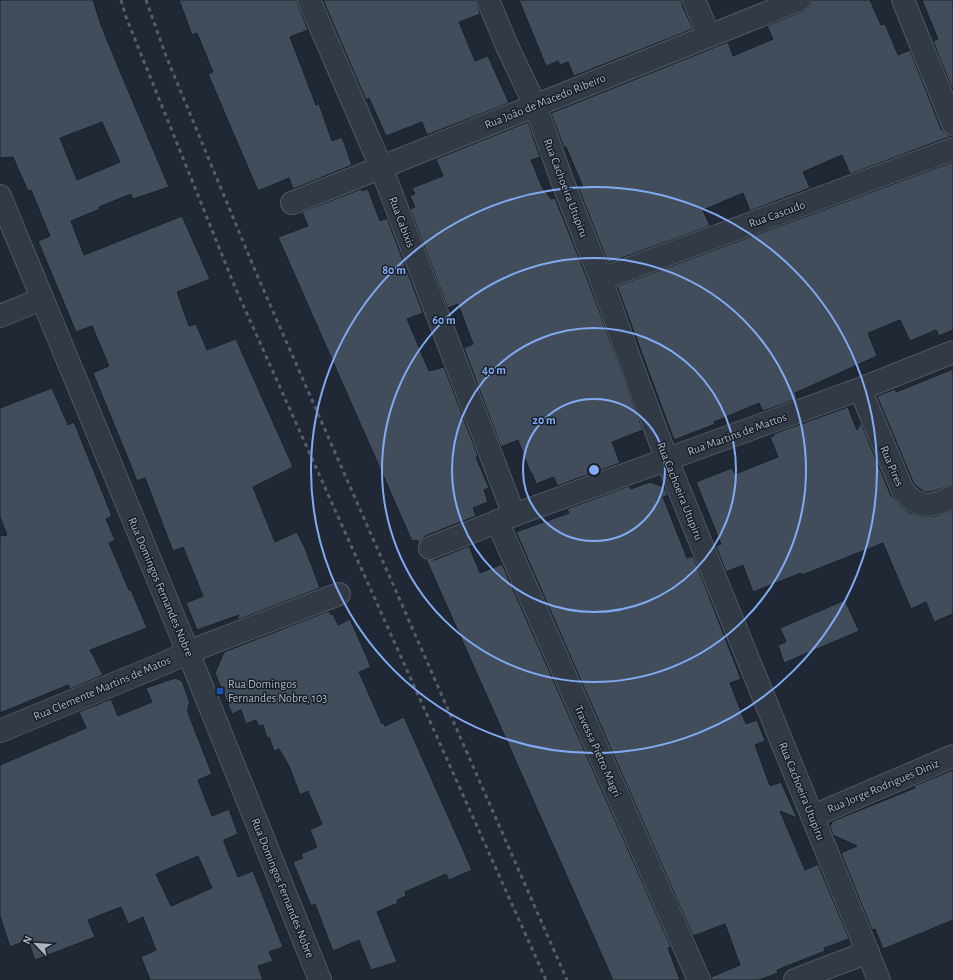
<svg xmlns="http://www.w3.org/2000/svg" width="953" height="980" viewBox="0 0 953 980" font-family="'Alegreya Sans',sans-serif">
  <style>
    .building { fill: #424d5c; stroke: #1a212b; fill-rule: evenodd }
    .lines { fill: none; stroke-linecap: round; stroke-linejoin: round }
    .minor-casing { stroke: #505763; stroke-width: 24 }
    .tertiary-casing { stroke: #505763; stroke-width: 24 }
    .minor { stroke: #323a45; stroke-width: 22 }
    .tertiary { stroke: #323a45; stroke-width: 22 }
    .rail { stroke: #545e6c; stroke-width: 3; stroke-dasharray: 4 4; stroke-linecap: butt }
    .ring { fill: none; stroke: #80abf3; stroke-width: 2 }
    .transit-dot { fill: #1a4fb4; stroke: #181f29; stroke-width: 1.5 }
    .labels { text-anchor: middle; stroke-width: 3; stroke-linejoin: round; paint-order: stroke }
    .street-label { font-size: 12px; fill: #acb4c2; stroke: #181f29 }
    .poi-label { font-size: 12px; fill: #acb4c2; stroke: #181f29; text-anchor: start }
    .centre { fill: #80abf3; stroke: #181f29; stroke-width: 2 }
    .ring-label { font-size: 12px; text-anchor: middle; font-weight: bold; fill: #80abf3; stroke: #181f29; stroke-width: 3; stroke-linejoin: round; paint-order: stroke }
  </style>
  <rect width="100%" height="100%" fill="#1f2834"/>
  <!-- building -->
  <g class="building">
    <path d="M0 0H93L101 25 119 69 169 187 133 199 131 194 99 207 100 209 71 221 84 255 182 216 210 279 177 292 189 326 196 324 207 350 236 339 293 467 253 487 275 542 297 532 305 548 320 588 237 620 239 615 197 630 186 603 203 596 183 547 173 551 145 478 137 481 127 456 93 373 109 366 92 326 76 332 38 241 50 236 31 190 28 191 13 157 0 158ZM102 122 120 162 77 180 60 138Z"/>
    <path d="M179 0H297L298 5 308 30 290 37 316 105 319 104 332 141 342 137 352 165 293 189 289 178 258 191 208 74 213 72 197 33 192 35Z"/>
    <path d="M323 0H476L480 14 459 22 475 61 488 56 509 103 427 135 422 122 386 136 369 98 366 100Z"/>
    <path d="M519 0H682V5L693 29 574 76 568 62 560 65 558 61 546 66Z"/>
    <path d="M811 0H870L881 25 885 24 898 55 910 50 941 129 946 134 953 137H949L850 174 842 155 803 172 810 188 750 211 743 193 703 210 710 226 608 263 579 189 583 187 566 147 564 148 551 113 728 42 733 56 773 39 767 26 804 11 809 7Z"/>
    <path d="M922 0H953V91L933 41 938 39Z"/>
    <path d="M528 122 540 157 531 160 542 187 551 199 555 198 589 283 643 430 612 442 620 463 557 486 554 477 536 484 532 473 531 474 518 440 501 447 464 348 473 344 458 304 448 308 410 209 415 207 410 196 415 194 412 188 443 176 436 159Z"/>
    <path d="M953 162V330L939 336 936 330 910 341 900 320 868 333 877 356 795 393 797 399 763 411 759 403 714 422 715 424 674 440 617 286Z"/>
    <path d="M361 189 362 191 368 189 380 221 387 218 423 313 407 319 429 371 444 367 478 456 476 457 489 488 484 490 488 502 473 508 476 516 425 536 421 540 419 543 417 540 412 541 278 237 308 226 302 212Z"/>
    <path d="M953 369V485L930 492H924L914 484 877 396 895 389 896 392Z"/>
    <path d="M52 388 68 425 74 422 112 516 106 519 115 540 109 543 129 590H131L147 628 90 650 103 675 70 689 68 685 0 713V536L7 535 0 517V408Z"/>
    <path d="M848 407 857 430 861 423 891 496 901 506 910 513 925 517 936 516 953 510V614L934 622 926 602 911 609 883 543 802 575 801 573 753 592 743 565 726 572 716 546 721 544 696 482 732 468 735 474 778 457 770 437 774 436 773 434Z"/>
    <path d="M650 482 664 487 668 495 663 497 687 558 693 556 703 581 741 679 730 683 746 724 757 720 765 741 755 745 770 786 781 782 797 818 780 811 805 870 818 864 849 939 824 948 825 951 777 970 778 973 759 980H711V977L740 965 725 924 693 936 516 532 569 513 567 509 629 486 631 489Z"/>
    <path d="M469 546 480 573 502 564 671 947 668 948 680 980H613L426 559 435 560Z"/>
    <path d="M845 600 859 631 784 663 778 645 786 642 780 628Z"/>
    <path d="M329 611 331 615 333 614 338 625 350 619 371 667 359 672 382 724 384 723 385 726 404 717 472 870 449 880 446 874 405 892 406 896 397 900 398 903 377 912 397 962 371 970 359 940 333 951 315 904 311 906 293 862 303 858 301 854 317 847 310 830 322 824 308 791 300 795 289 766 279 749 274 751 269 737 267 738 263 725 259 726 256 720 246 724 241 710 232 714 215 673 224 652Z"/>
    <path d="M175 678 182 681 190 704 188 705 189 709 187 710 212 774 198 780 212 816 229 809 238 834 224 840V842L238 877 253 871 283 947 269 952 273 961 258 966 263 980H150L141 957 156 950 143 917 128 924 121 907 88 920 95 937 35 960 28 940 10 947 0 916V765L86 728 79 712 111 699 118 716 152 702 146 688ZM198 856 212 888 171 906 156 874Z"/>
    <path d="M953 770V920L883 949 875 929 872 930 841 853 857 846 833 835 830 826 833 821 915 788 914 786Z"/>
  </g>
  <g class="lines">
    <defs>
      <g id="minor">
        <path d="M309 0 381 167 514 515"/>
        <path d="M488 0 507 46 535 105 563 183 601 279 632 366 667 460 879 980"/>
        <path d="M694 0 709 36"/>
        <path d="M903 0 953 124"/>
        <path d="M292 203 799 0"/>
        <path d="M601 279 953 149"/>
        <path d="M0 316 42 299"/>
        <path d="M860 389 903 491C921 511 931 506 953 497"/>
        <path d="M497 521 699 980"/>
        <path d="M430 548 514 515 860 389 953 352"/>
        <path d="M0 731 165 663 188 652 339 594"/>
        <path d="M813 816 953 756"/>
        <path d="M795 980 868 952"/>
      </g>
      <path id="tertiary" d="M0 196 188 652 320 980"/>
    </defs>
    <!-- minor casing -->
    <use href="#minor" class="minor-casing"/>
    <!-- tertiary casing -->
    <use href="#tertiary" class="tertiary-casing"/>
    <!-- minor -->
    <use href="#minor" class="minor"/>
    <!-- tertiary -->
    <use href="#tertiary" class="tertiary"/>
    <!-- rail -->
    <g class="rail">
      <path d="M121 0 126 17 235 287 546 980"/>
      <path d="M146 0 166 56 257 275 567 980"/>
    </g>
  </g>
  <!-- distance rings -->
  <g class="ring">
    <circle cx="594" cy="470" r="71"/>
    <circle cx="594" cy="470" r="142"/>
    <circle cx="594" cy="470" r="212"/>
    <circle cx="594" cy="470" r="283"/>
  </g>
  <!-- markers -->
  <rect class="transit-dot" x="216" y="687" width="8" height="8" rx="2"/>
  <g class="labels">
    <!-- street labels -->
    <g class="street-label">
      <text transform="translate(545 101) rotate(-22)" y="4">Rua João de Macedo Ribeiro</text>
      <text transform="translate(566 188) rotate(69)" y="4">Rua Cachoeira Utupiru</text>
      <text transform="translate(777 214) rotate(-20)" y="4">Rua Cascudo</text>
      <text transform="translate(402 222) rotate(69)" y="4">Rua Cabixis</text>
      <text transform="translate(737 434) rotate(-20)" y="4">Rua Martins de Mattos</text>
      <text transform="translate(892 466) rotate(67)" y="4">Rua Pires</text>
      <text transform="translate(680 491) rotate(68)" y="4">Rua Cachoeira Utupiru</text>
      <text transform="translate(161 587) rotate(67)" y="4">Rua Domingos Fernandes Nobre</text>
      <text transform="translate(102 688) rotate(-23)" y="4">Rua Clemente Martins de Matos</text>
      <text transform="translate(598 751) rotate(66)" y="4">Travessa Pietro Magri</text>
      <text transform="translate(883 786) rotate(-23)" y="4">Rua Jorge Rodrigues Diniz</text>
      <text transform="translate(802 791) rotate(68)" y="4">Rua Cachoeira Utupiru</text>
      <text transform="translate(283 888) rotate(68)" y="4">Rua Domingos Fernandes Nobre</text>
    </g>
    <!-- poi labels -->
    <g class="poi-label">
      <text x="228" y="688">Rua Domingos<tspan x="228" dy="14">Fernandes Nobre, 103</tspan></text>
    </g>
  </g>
  <circle cx="594" cy="470" r="6" class="centre"/>
  <g class="ring-label">
    <text x="394" y="274">80 m</text>
    <text x="444" y="324">60 m</text>
    <text x="494" y="374">40 m</text>
    <text x="544" y="424">20 m</text>
  </g>
  <!-- north arrow -->
  <g transform="translate(36 944) rotate(295)" stroke="#181f29" stroke-width="3" paint-order="stroke">
  <path d="M0-3L7 15L0 10L-7 15Z" fill="#acb4c2"/>
  <text y="-6" font-size="11" font-weight="bold" text-anchor="middle" fill="#acb4c2">N</text>
  </g>
</svg>
